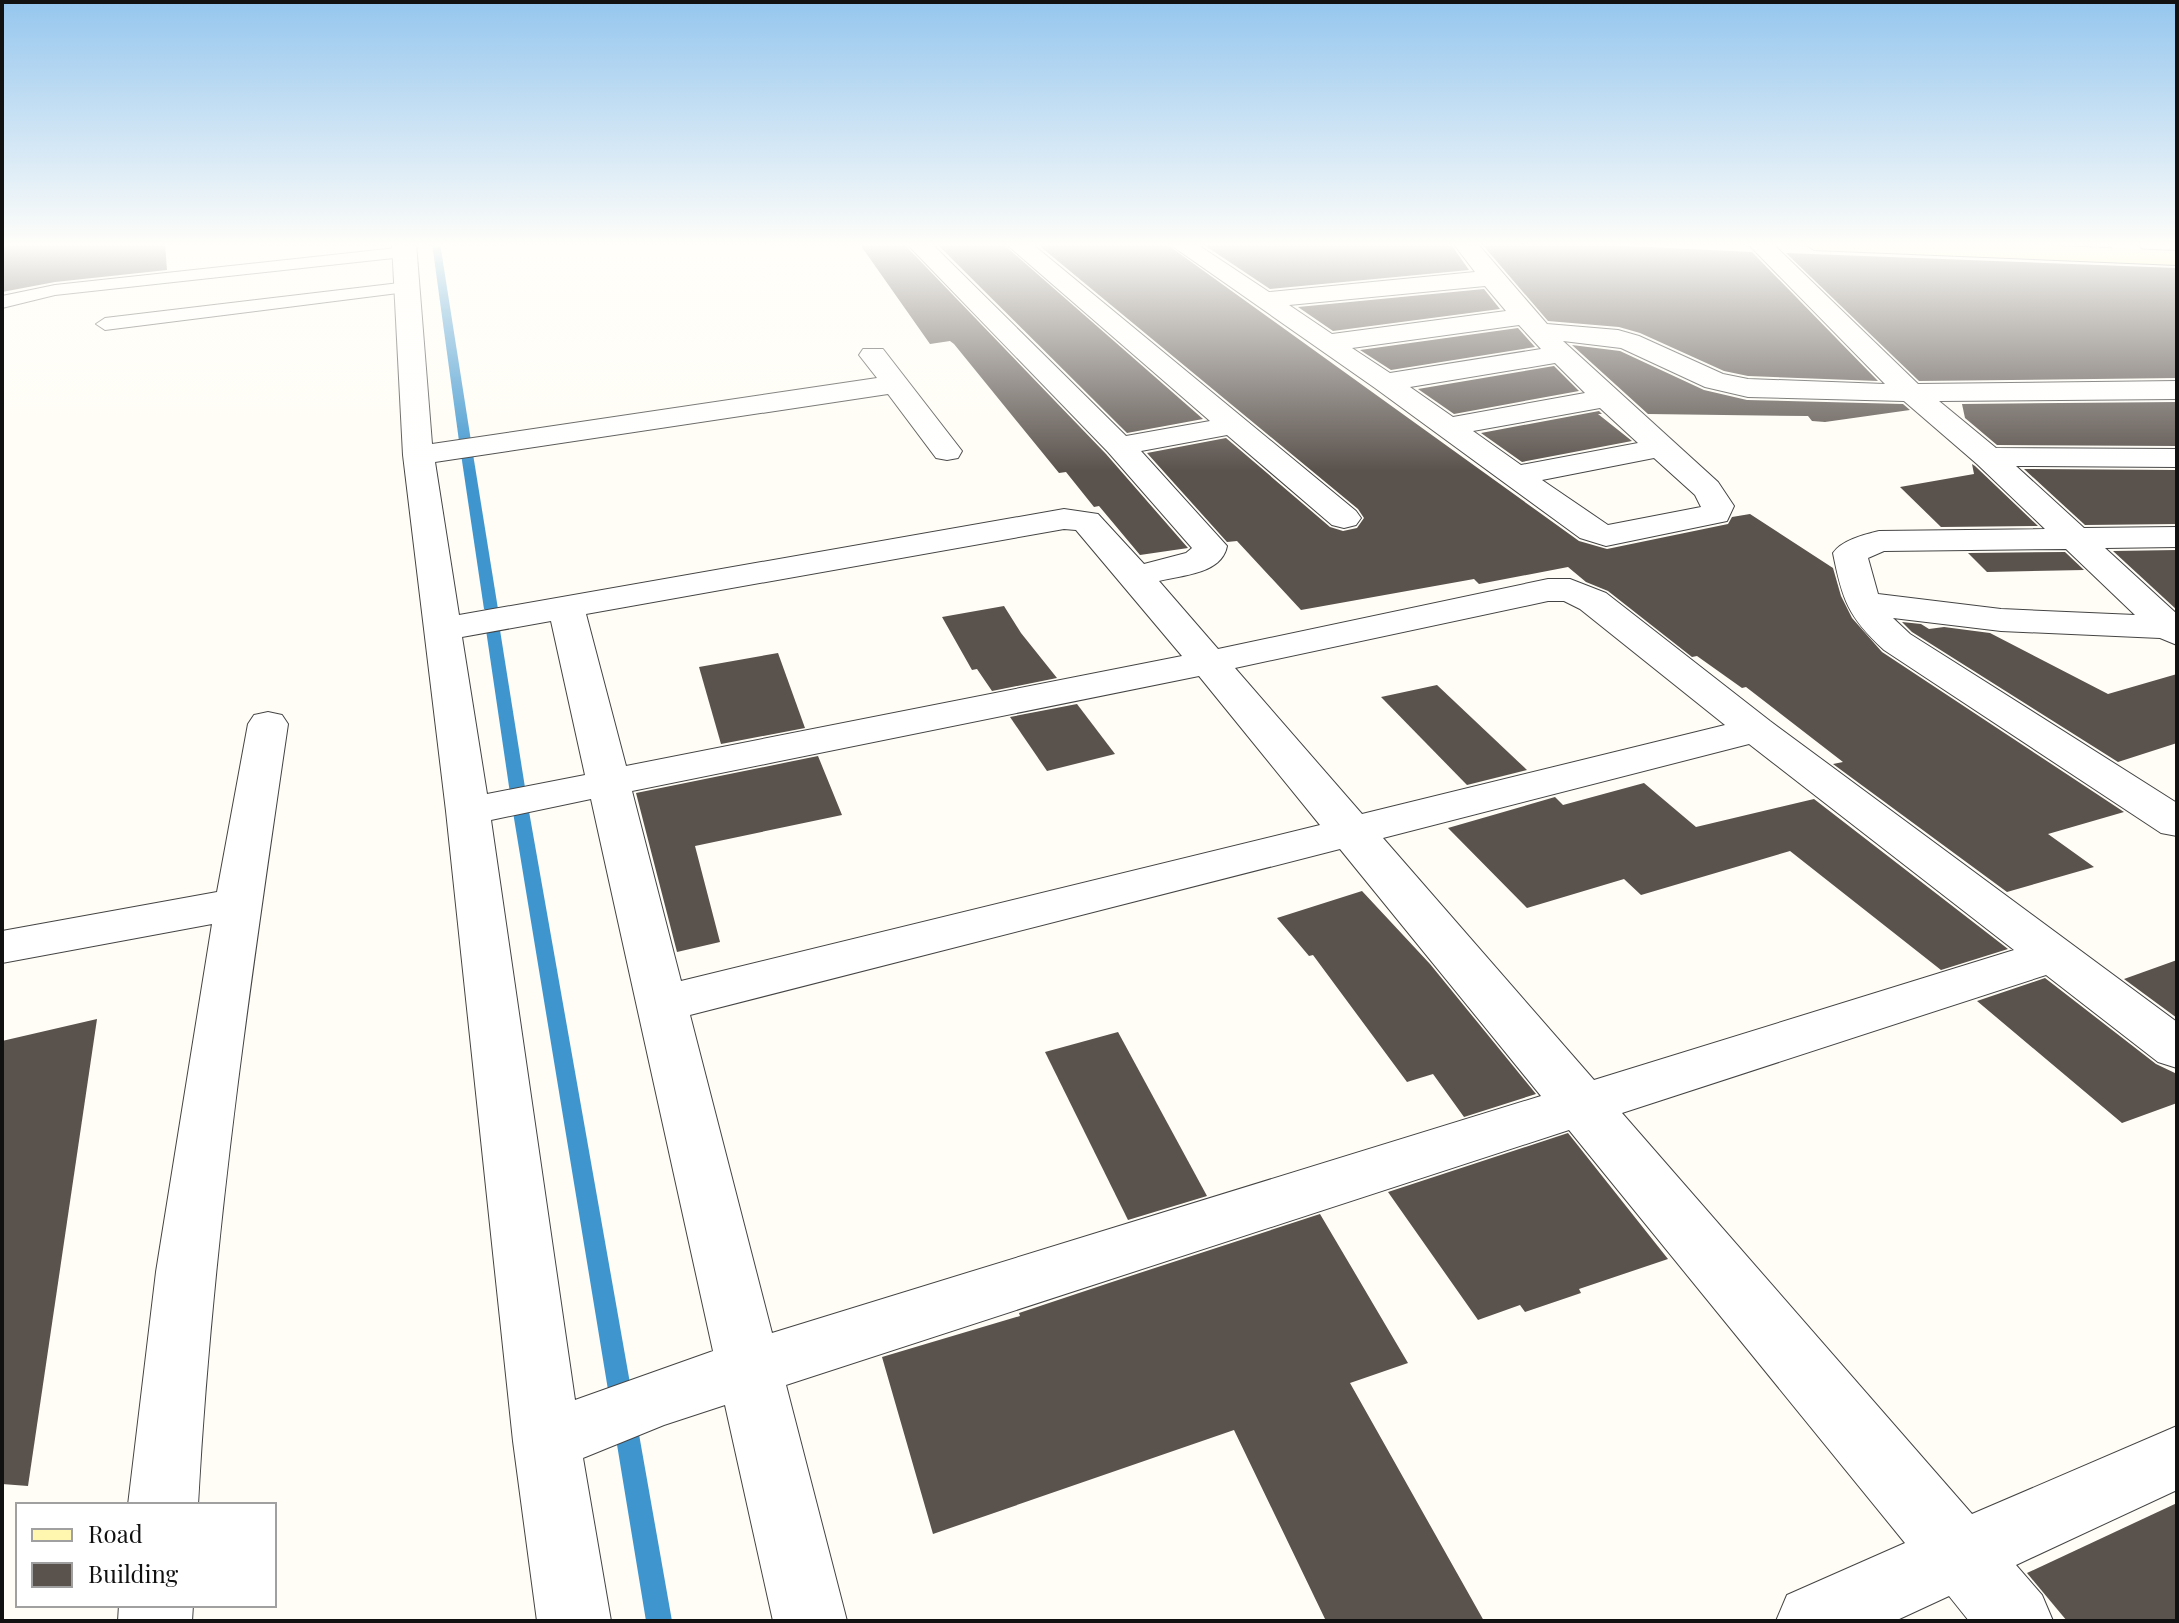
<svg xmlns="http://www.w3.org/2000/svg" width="2179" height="1623" viewBox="0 0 2179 1623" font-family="'Playfair Display',serif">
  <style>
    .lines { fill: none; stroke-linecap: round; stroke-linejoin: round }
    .stream { fill: #3f96cf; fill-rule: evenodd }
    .building { fill: #5a524d }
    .lane-casing { stroke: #444; stroke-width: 2 }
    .street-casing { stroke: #444; stroke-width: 2 }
    .secondary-casing { stroke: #333; stroke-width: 2 }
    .lane { fill: #fff; fill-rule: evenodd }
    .street { fill: #fff; fill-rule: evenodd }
    .secondary { fill: #fff6b0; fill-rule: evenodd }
  </style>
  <rect width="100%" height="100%" fill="#fffdf5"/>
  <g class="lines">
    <!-- stream -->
    <g class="stream">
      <path d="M432 243H440L471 441 465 444 459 441Z"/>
      <path d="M467 451 473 454 498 609 491 613 484 609 461 454Z"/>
      <path d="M493 626 500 630 527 800 672 1621H646L511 800 486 630Z"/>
    </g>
  </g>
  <!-- building -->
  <g class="building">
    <path d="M2 243H165L167 270 55 282 2 292Z"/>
    <path d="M859 243H903L1106 454 1188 548 1140 555 1099 506 1094 507 1066 472 1059 473 954 344 950 341 930 344Z"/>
    <path d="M936 243H1002L1203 419 1127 433Z"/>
    <path d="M1036 243H1165L1579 541 1607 549 1728 524 1732 517 1750 514 1833 568 1841 596 1852 618 1882 652 2124 812 2048 834 2094 867 2007 892 1833 764 1843 762 1746 687 1742 688 1697 656 1692 657 1608 591 1586 582 1568 567 1479 584 1474 579 1301 610 1237 541 1227 542 1147 453 1226 438 1330 527 1343 531 1357 528 1364 518 1358 509Z"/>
    <path d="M1201 243H1450L1469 270 1270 289Z"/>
    <path d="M1481 243 1608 245 1752 252 1878 381 1748 376 1724 371 1640 333 1619 327 1548 321Z"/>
    <path d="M1786 253 2177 268V378L1919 381Z"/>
    <path d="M1484 289 1500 309 1333 331 1298 307Z"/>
    <path d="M1518 328 1535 347 1391 370 1360 350Z"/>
    <path d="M1572 345 1620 351 1704 390 1747 400 1903 404 1910 410 1825 422 1812 421 1808 416 1648 414Z"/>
    <path d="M1554 366 1579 391 1454 414 1418 389Z"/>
    <path d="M2177 402V446L1997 445 1965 418 1962 404Z"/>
    <path d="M1599 411 1602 414H1598L1632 441 1522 462 1481 433Z"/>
    <path d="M1972 464 1975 466 2038 526 1941 527 1900 487 1974 474Z"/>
    <path d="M2024 469 2177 470V524L2085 525Z"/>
    <path d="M2177 550V610L2113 551Z"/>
    <path d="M2065 552 2084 570 1987 572 1968 553Z"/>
    <path d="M1004 606 1021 633 1057 678 992 691 977 669 972 670 942 617Z"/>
    <path d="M1902 622 1921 624 1929 629 1944 627 1990 633 2108 694 2177 674V743L2118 762 1912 632Z"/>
    <path d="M778 653 805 728 721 744 699 667Z"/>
    <path d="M1437 685 1527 770 1467 785 1381 697Z"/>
    <path d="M1077 704 1115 754 1047 771 1010 717Z"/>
    <path d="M818 756 842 815 695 846 720 942 677 952 636 793Z"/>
    <path d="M1644 783 1696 827 1814 799 2008 949 1941 970 1790 851 1641 895 1624 879 1527 908 1448 828 1555 797 1563 805Z"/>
    <path d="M1362 891 1430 964 1536 1094 1464 1117 1433 1074 1407 1082 1313 955 1309 956 1277 918Z"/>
    <path d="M2177 960V1018L2124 979Z"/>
    <path d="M2045 978 2156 1064 2177 1074V1103L2122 1123 1977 1001Z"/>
    <path d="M97 1019 28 1486 2 1484V1041Z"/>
    <path d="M1118 1032 1207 1196 1128 1220 1045 1052Z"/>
    <path d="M1568 1133 1668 1259 1579 1289 1581 1293 1525 1312 1520 1305 1478 1320 1388 1192Z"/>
    <path d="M1320 1214 1408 1363 1350 1383 1484 1621H1326L1234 1430 933 1534 882 1357 1020 1316 1019 1313 1112 1282Z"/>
    <path d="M2177 1503V1621H2067L2027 1573Z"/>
  </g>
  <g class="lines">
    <defs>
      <g id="lane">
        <path d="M406 247 412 248 415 252 412 256 55 295 2 308V296L55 285Z"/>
        <path d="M408 282 414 283 417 287 414 291 105 330 96 324 105 318Z"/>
      </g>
      <g id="street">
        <path d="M392 243H416L432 444 877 378 859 355 863 349H883L962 451 958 458 947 460 936 458 888 394 435 462 459 615 1064 509 1098 514 1144 564 1186 553 1192 548 1108 452 906 243H931L1126 436 1210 421 1005 243H1031L1356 511 1361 518 1356 525 1344 528 1332 525 1227 435 1141 451 1227 546C1222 574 1182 575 1159 581L1218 649 1548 579H1570L1606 593 1770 721 2177 1022V1068L2158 1062 2046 975 1622 1113 1972 1514 2177 1426V1490L2016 1565 2042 1595 2053 1621H1969L1949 1596 1895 1621H1776L1787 1595 1905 1543 1569 1130 786 1385 847 1621H773L725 1405 664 1425 583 1458 611 1621H537L513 1441 446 811 403 455ZM1064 529 1076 530 1182 656 626 766 586 614ZM1548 601H1564L1580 609 1725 725 1362 814 1235 668ZM551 621 585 775 487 794 462 637ZM1199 676 1320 825 681 981 632 791ZM1749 744 2014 950 1594 1080 1383 838ZM591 799 713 1351 575 1400 491 820ZM1340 849 1541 1096 772 1333 690 1015Z"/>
        <path d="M1168 243H1195L1269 292 1475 272 1453 243H1477L1547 324 1618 330 1639 336 1723 374 1748 379 1885 384 1747 243H1772L1918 384 2177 381V399L1939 401 1996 448 2177 449V467L2016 466 2084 528 2177 527V547L2105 548 2177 614V645L2160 638 2001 631 1893 618 1910 634 2177 803V836L2161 833 1884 650C1848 617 1842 599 1833 553 1842 540 1863 535 1879 531L2045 529 1977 464 1904 401 1748 397 1705 387 1621 348 1563 341 1718 482 1734 506 1727 521 1606 546 1580 538 1375 388ZM1485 286 1506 311 1332 334 1289 305ZM1519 325 1541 349 1390 373 1352 348ZM1555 363 1585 393 1453 417 1410 387ZM1600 408 1638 443 1521 465 1473 431ZM1654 458 1695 495 1701 507 1608 525 1542 480ZM2066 549 2135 615 2001 609 1878 594 1868 558 1884 551Z"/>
        <path d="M2106 243H2134L2150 256 2146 261H2130Z"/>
        <path d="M268 712 282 715 288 724C250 983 212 1244 198 1505H128L156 1272 212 924 2 963V931L217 892 248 724 254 715Z"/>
        <path d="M119 1605H193L192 1621H118Z"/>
      </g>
      <path id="secondary" d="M1803 243H1995L2177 251V265L1814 250Z"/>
    </defs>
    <!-- lane casing -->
    <use href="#lane" class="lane-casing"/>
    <!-- street casing -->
    <use href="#street" class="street-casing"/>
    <!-- secondary casing -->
    <use href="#secondary" class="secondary-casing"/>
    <!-- lane -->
    <use href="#lane" class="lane"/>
    <!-- street -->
    <use href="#street" class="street"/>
    <!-- secondary -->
    <use href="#secondary" class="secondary"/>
  </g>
  <!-- sky -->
  <linearGradient id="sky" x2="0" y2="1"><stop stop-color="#95c6ee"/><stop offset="0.52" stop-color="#fffefa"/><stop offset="1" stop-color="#fffefa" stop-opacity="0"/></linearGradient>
  <rect width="2179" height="471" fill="url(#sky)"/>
  <!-- border -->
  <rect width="2179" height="1623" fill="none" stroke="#111111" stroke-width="8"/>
  <!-- legend -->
  <rect x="16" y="1503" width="260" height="104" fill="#ffffff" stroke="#a0a0a0" stroke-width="2"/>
  <rect x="32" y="1529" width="40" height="12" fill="#fff6b0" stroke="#a0a0a0" stroke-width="2"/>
  <text x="88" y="1543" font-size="24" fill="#111111">Road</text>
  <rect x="32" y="1563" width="40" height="24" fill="#5a524d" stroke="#a0a0a0" stroke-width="2"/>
  <text x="88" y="1583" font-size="24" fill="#111111">Building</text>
</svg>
